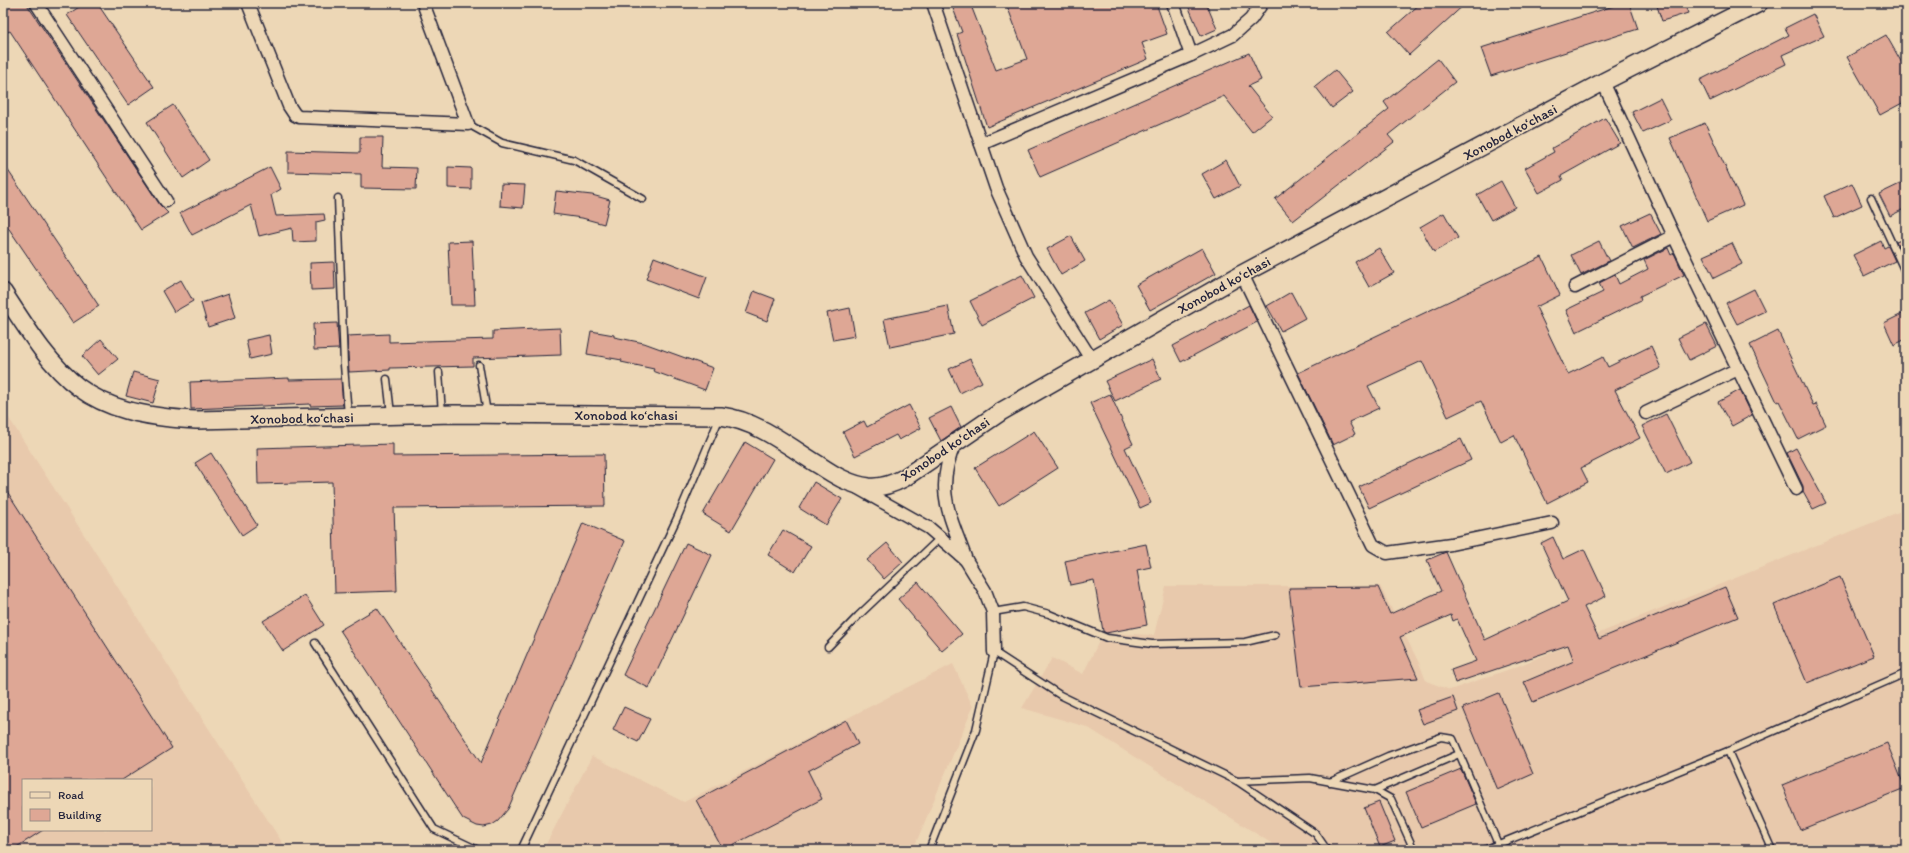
<svg xmlns="http://www.w3.org/2000/svg" width="1909" height="853" viewBox="0 0 1909 853" font-family="Itim,sans-serif">
  <style>
    .built { fill: #e8c9ac; fill-rule: evenodd }
    .building { fill: #dea795; stroke: #22223b }
    .lines { fill: none; stroke-linecap: round; stroke-linejoin: round }
    .service-casing { stroke: #22223b; stroke-width: 9 }
    .minor-casing { stroke: #22223b; stroke-width: 15 }
    .secondary-casing { stroke: #22223b; stroke-width: 20 }
    .service { stroke: #edd7b6; stroke-width: 6 }
    .minor { stroke: #edd7b6; stroke-width: 12 }
    .secondary { stroke: #edd7b6; stroke-width: 17 }
    .labels { text-anchor: middle; stroke-width: 3.5; stroke-linejoin: round; paint-order: stroke }
    .street-label { font-size: 14px; fill: #22223b; stroke: #edd7b6 }
  </style>
  <rect width="100%" height="100%" fill="#edd7b6"/>
  <filter id="ink" filterUnits="userSpaceOnUse"><feTurbulence type="fractalNoise" baseFrequency=".025" numOctaves="2"/><feDisplacementMap in="SourceGraphic" scale="8" xChannelSelector="R" yChannelSelector="G"/><feConvolveMatrix kernelMatrix="1 2 1 2 8 2 1 2 1" color-interpolation-filters="sRGB"/></filter>
  <g filter="url(#ink)">
    <!-- built -->
    <g class="built">
      <path d="M3 409 287 850H3ZM23 780H151V830H23Z"/>
      <path d="M1906 509V850H1282L1087 727 1022 708 1052 658 1083 674 1103 633 1154 635 1166 586H1380L1420 665 1426 681 1450 690 1513 668Z"/>
      <path d="M953 664 973 707 913 850H543L592 756 684 802Z"/>
    </g>
    <!-- building -->
    <g class="building">
      <path d="M3 3H26L160 205 168 213 141 230 10 31 8 32 3 25Z"/>
      <path d="M85 3H97L154 87 128 105 67 15Z"/>
      <path d="M951 3H970L996 70 1027 59 1006 3H1156L1167 34 1142 43 1148 59 987 127 957 34 962 32Z"/>
      <path d="M1187 3H1206L1217 29 1201 36Z"/>
      <path d="M1421 3H1466L1409 55 1388 32Z"/>
      <path d="M1623 3H1629L1638 29 1491 76 1481 48Z"/>
      <path d="M1656 3H1684L1688 13 1662 21Z"/>
      <path d="M1813 14 1824 36 1782 55 1786 64 1710 101 1700 80 1789 35 1785 28Z"/>
      <path d="M1886 35 1906 70V101L1880 115 1847 57Z"/>
      <path d="M1249 53 1261 80 1248 86 1272 116 1252 132 1224 96 1040 177 1028 150Z"/>
      <path d="M1438 59 1455 82 1388 135 1394 142 1293 221 1275 199 1389 109 1384 102Z"/>
      <path d="M1335 70 1353 92 1332 108 1315 86Z"/>
      <path d="M1660 98 1671 120 1643 133 1632 112Z"/>
      <path d="M173 105 209 160 183 178 147 122Z"/>
      <path d="M1605 118 1620 143 1561 176 1563 180 1539 193 1525 168 1554 152 1552 148Z"/>
      <path d="M1705 123 1743 205 1707 221 1670 138Z"/>
      <path d="M360 137H383L382 167 417 168 416 189 361 188V174L288 172V151L360 153Z"/>
      <path d="M1226 160 1240 186 1216 199 1202 174Z"/>
      <path d="M3 163 99 306 73 323 3 220Z"/>
      <path d="M270 167 281 189 271 195 276 216 324 214 325 220 316 222V241L293 242 292 228 259 236 251 205 192 235 180 213Z"/>
      <path d="M448 167 471 168V189L448 188Z"/>
      <path d="M1501 181 1515 207 1491 220 1477 195Z"/>
      <path d="M1906 181V208L1890 216 1879 194Z"/>
      <path d="M1852 183 1862 205 1834 218 1824 196Z"/>
      <path d="M501 184 525 185 523 208 500 206Z"/>
      <path d="M556 191 592 195 610 200 604 224 582 218 553 214Z"/>
      <path d="M1444 213 1458 238 1434 252 1420 227Z"/>
      <path d="M1650 213 1661 234 1633 248 1622 226Z"/>
      <path d="M1071 236 1085 261 1061 275 1047 249Z"/>
      <path d="M1906 238V256L1903 257 1896 242Z"/>
      <path d="M472 241 475 305H451L448 242Z"/>
      <path d="M1599 241 1609 261 1581 275 1571 255Z"/>
      <path d="M1881 241 1884 248 1888 246 1895 261 1864 276 1853 255Z"/>
      <path d="M1732 243 1742 264 1714 278 1703 256Z"/>
      <path d="M1202 248 1216 273 1150 310 1136 285Z"/>
      <path d="M1379 248 1394 273 1369 287 1355 262Z"/>
      <path d="M1668 248 1671 255 1674 253 1684 275 1640 296 1641 300 1576 332 1566 310 1603 292 1599 283 1615 275 1619 284 1648 269 1644 260Z"/>
      <path d="M654 257 707 277 699 299 646 279Z"/>
      <path d="M1542 257 1560 295 1536 307 1568 374 1603 357 1608 367 1651 346 1661 368 1615 390 1640 438 1581 468 1588 482 1547 503 1514 435 1501 442 1481 401 1448 417 1422 361 1368 386 1379 408 1349 422 1355 434 1333 445 1298 373Z"/>
      <path d="M334 262 335 289 311 290 310 263Z"/>
      <path d="M1022 275 1034 298 982 325 970 301Z"/>
      <path d="M181 280 193 301 174 312 162 291Z"/>
      <path d="M1754 289 1765 311 1737 324 1726 303Z"/>
      <path d="M754 291 775 299 767 321 746 313Z"/>
      <path d="M1291 292 1305 318 1281 331 1267 306Z"/>
      <path d="M228 294 235 318 208 327 201 303Z"/>
      <path d="M1109 300 1123 325 1099 339 1085 313Z"/>
      <path d="M1249 305 1257 322 1181 362 1173 346Z"/>
      <path d="M948 306 954 334 890 347 884 319Z"/>
      <path d="M850 308 855 336 833 340 827 313Z"/>
      <path d="M1906 312V339L1894 345 1884 323Z"/>
      <path d="M337 323 339 349 314 350 313 324Z"/>
      <path d="M1706 324 1717 346 1689 360 1678 338Z"/>
      <path d="M560 328 561 355 473 358V366L390 368V370L349 372 347 336 389 334V342L493 339V331Z"/>
      <path d="M591 331 614 335V337L644 343 713 368 705 390 653 371 654 369 621 362 622 360 587 354Z"/>
      <path d="M1778 331 1813 405 1816 404 1826 425 1798 439 1779 401 1777 402 1750 345Z"/>
      <path d="M269 335 272 354 250 359 246 340Z"/>
      <path d="M101 339 118 359 98 375 82 356Z"/>
      <path d="M970 359 982 382 960 393 949 369Z"/>
      <path d="M1152 359 1161 379 1115 401 1105 381Z"/>
      <path d="M133 372 160 379 153 403 126 396Z"/>
      <path d="M289 378V380L341 379 343 405 310 406V404L191 409 190 382Z"/>
      <path d="M1740 390 1752 415 1732 426 1718 402Z"/>
      <path d="M1110 394 1133 444 1125 448 1151 503 1140 508 1090 403Z"/>
      <path d="M909 405 921 428 899 440 896 435 855 456 843 432 864 421 867 427Z"/>
      <path d="M951 407 961 427 941 441 929 418Z"/>
      <path d="M1666 414 1690 462 1666 474 1642 426Z"/>
      <path d="M1034 431 1058 468 999 506 975 468Z"/>
      <path d="M1461 439 1471 460 1369 508 1359 487Z"/>
      <path d="M745 442 773 459 731 531 703 514Z"/>
      <path d="M393 444V456L604 454 605 506 394 508 397 591 335 593 332 482 258 484 257 448Z"/>
      <path d="M1796 448 1826 503 1813 509 1803 491V486L1787 453Z"/>
      <path d="M211 453 257 525 242 535 195 463Z"/>
      <path d="M814 482 842 499 826 525 799 508Z"/>
      <path d="M3 485 172 748 122 780H23V830H43L12 850H3Z"/>
      <path d="M583 523 625 541 508 809 498 821 492 825 484 827 477 826 463 819 459 813 340 630 377 608 481 763Z"/>
      <path d="M783 530 811 546 795 572 768 555Z"/>
      <path d="M1553 537 1563 559 1584 549 1606 596 1584 607 1599 639 1725 587 1738 617 1533 702 1524 682 1574 661 1568 645 1455 683 1451 670 1476 661 1457 619 1453 621 1451 615 1400 637 1418 678 1301 687 1289 588 1378 587 1390 614 1441 591 1427 560 1446 552 1485 640 1568 601 1541 543Z"/>
      <path d="M686 543 712 555 649 688 623 675Z"/>
      <path d="M887 543 903 562 884 579 867 560Z"/>
      <path d="M1146 544 1151 567 1137 570 1147 625 1106 633 1103 631 1094 580 1070 585 1065 561Z"/>
      <path d="M1840 577 1874 656 1807 683 1774 605Z"/>
      <path d="M918 582 962 634 942 651 898 599Z"/>
      <path d="M305 595 324 625 283 651 263 621Z"/>
      <path d="M1499 693 1533 774 1497 790 1463 708Z"/>
      <path d="M1453 697 1458 711 1423 724 1417 710Z"/>
      <path d="M624 707 650 719 638 742 613 730Z"/>
      <path d="M846 720 858 744 808 771 822 799 723 850 696 800Z"/>
      <path d="M1887 743 1905 788 1800 830 1782 785Z"/>
      <path d="M1461 769 1476 804 1421 827 1406 792Z"/>
      <path d="M1379 802 1395 841 1380 847 1364 808Z"/>
    </g>
    <g class="lines">
      <defs>
        <g id="service">
          <path d="M468 124 502 143 574 160 643 199"/>
          <path d="M338 198 344 365 348 415"/>
          <path d="M1871 198 1906 274"/>
          <path d="M479 365 487 413"/>
          <path d="M439 372 442 413"/>
          <path d="M387 379 391 414"/>
          <path d="M993 612 1023 607 1049 614 1107 638 1152 644 1245 642 1275 635"/>
          <path d="M315 643 434 829 478 850"/>
          <path d="M828 647 858 616 940 538"/>
          <path d="M1728 751 1772 850"/>
          <path d="M1237 781 1310 778 1375 790 1391 799 1414 850"/>
          <path d="M1330 782 1388 756 1441 737 1453 739 1498 844"/>
          <path d="M1375 790 1459 754"/>
          <path d="M521 850 678 516 720 417"/>
          <path d="M929 850 976 730 994 652 1060 695 1237 781 1316 834 1327 850"/>
          <path d="M1484 850 1728 751 1906 673"/>
        </g>
        <g id="minor">
          <path d="M36 3 166 201"/>
          <path d="M248 3 289 106 295 115 299 117 468 124 423 3"/>
          <path d="M933 3 996 188 1026 256 1091 359"/>
          <path d="M1173 3 1191 55"/>
          <path d="M1603 82 1674 236 1796 489"/>
          <path d="M981 144 1191 55 1233 35 1251 19 1262 3"/>
          <path d="M1242 274 1373 545 1387 553 1451 544 1552 523"/>
          <path d="M1575 287 1674 236"/>
          <path d="M1646 413 1738 369"/>
          <path d="M858 488 929 528 966 560C950 515 934 490 955 443"/>
          <path d="M966 560 985 591 993 612 994 652"/>
        </g>
        <path id="secondary" d="M3 292C61 382 83 414 196 420L454 414 721 416C758 421 788 446 819 465 834 475 850 485 869 487 882 488 893 484 904 478L1002 411 1242 274 1603 82 1759 3"/>
      </defs>
      <!-- service casing -->
      <use href="#service" class="service-casing"/>
      <!-- minor casing -->
      <use href="#minor" class="minor-casing"/>
      <!-- secondary casing -->
      <use href="#secondary" class="secondary-casing"/>
      <!-- service -->
      <use href="#service" class="service"/>
      <!-- minor -->
      <use href="#minor" class="minor"/>
      <!-- secondary -->
      <use href="#secondary" class="secondary"/>
    </g>
  </g>
  <g class="labels">
    <!-- street labels -->
    <g class="street-label">
      <text transform="translate(1510 132) rotate(-28)" y="5">Xonobod koʻchasi</text>
      <text transform="translate(1224 285) rotate(-29)" y="5">Xonobod koʻchasi</text>
      <text x="626" y="420">Xonobod koʻchasi</text>
      <text transform="translate(302 418) rotate(-1)" y="5">Xonobod koʻchasi</text>
      <text transform="translate(945 449) rotate(-34)" y="5">Xonobod koʻchasi</text>
    </g>
  </g>
  <!-- margin -->
  <rect width="1909" height="853" fill="none" stroke="#edd7b6" stroke-width="16"/>
  <rect x="8" y="8" width="1893" height="837" fill="none" stroke="#22223b" stroke-width="1.5" filter="url(#ink)"/>
  <!-- legend -->
  <rect x="22" y="779" width="130" height="52" fill="#edd7b6" stroke="#9c8f85"/>
  <rect x="30" y="792" width="20" height="6" fill="#edd7b6" stroke="#9c8f85"/>
  <text x="58" y="799" font-size="12" fill="#22223b">Road</text>
  <rect x="30" y="809" width="20" height="12" fill="#dea795" stroke="#9c8f85"/>
  <text x="58" y="819" font-size="12" fill="#22223b">Building</text>
</svg>
